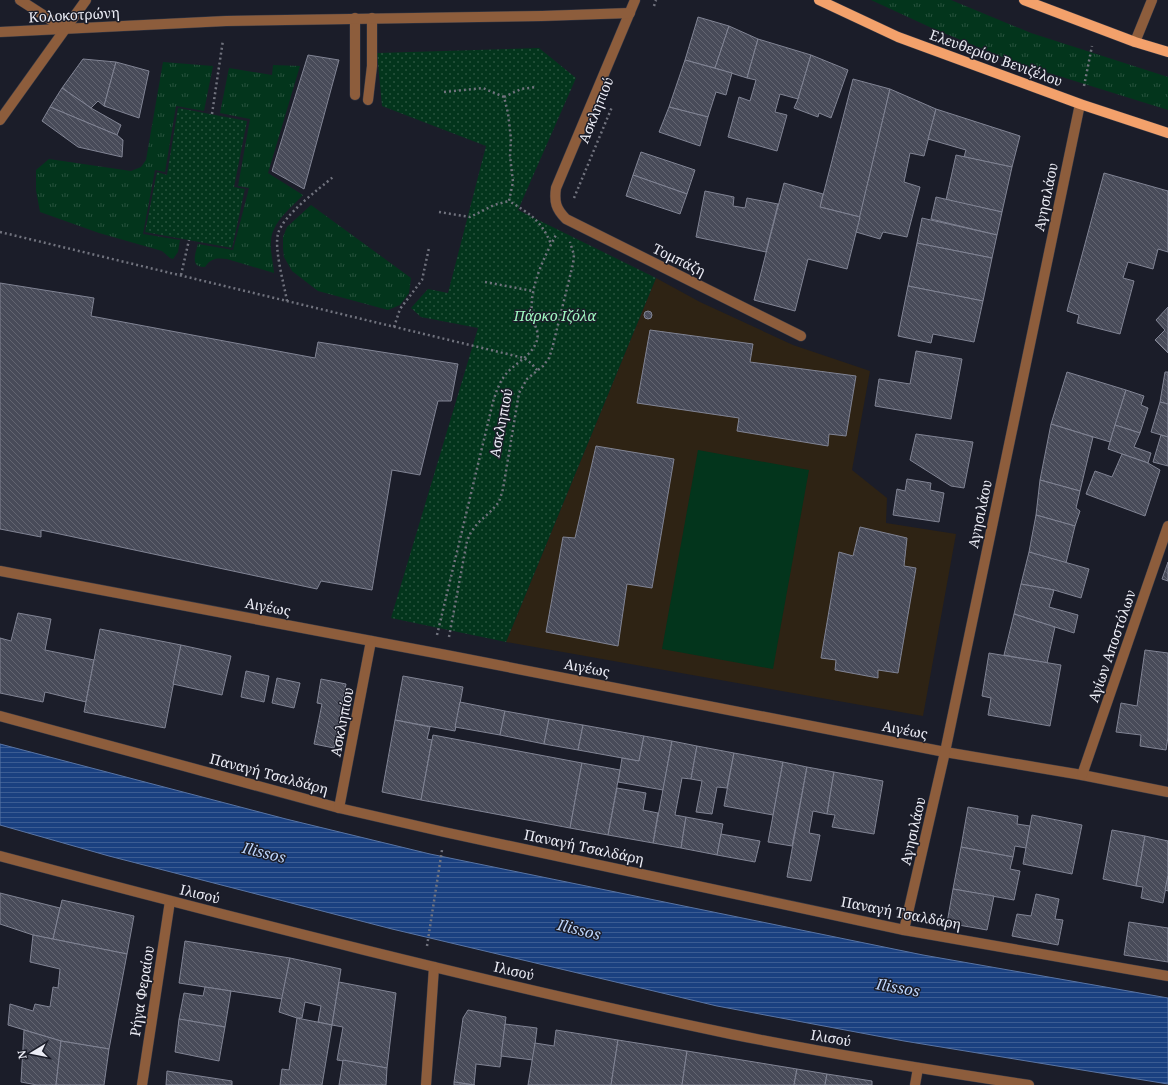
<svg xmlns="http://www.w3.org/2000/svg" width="1168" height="1085" viewBox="0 0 1168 1085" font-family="'Noto Serif',serif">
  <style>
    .education { fill: #2e2314 }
    .grass { fill: url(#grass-tufts) }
    .park { fill: url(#park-dots) }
    .pitch { fill: #03351c }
    .water { fill: url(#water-rules); stroke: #5974a3 }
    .building { fill: url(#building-back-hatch); stroke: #818494 }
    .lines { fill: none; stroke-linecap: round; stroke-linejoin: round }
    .lane-casing { stroke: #383a46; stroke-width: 11 }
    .street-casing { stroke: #383a46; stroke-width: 11 }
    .primary-casing { stroke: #383a46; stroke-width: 11 }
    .path { stroke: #71737e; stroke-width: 2.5; stroke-dasharray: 2 3; stroke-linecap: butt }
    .lane { stroke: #8d5d3c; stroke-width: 10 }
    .street { stroke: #8d5d3c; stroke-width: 10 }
    .primary { stroke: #f3a16b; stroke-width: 10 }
    .labels { text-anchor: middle; stroke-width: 3; stroke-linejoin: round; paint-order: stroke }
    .street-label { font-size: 14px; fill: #ecedf6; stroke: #1b1d29 }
    .park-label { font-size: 14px; font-style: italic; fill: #a0fac2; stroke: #1b1d29 }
    .water-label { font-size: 15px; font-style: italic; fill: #bed6fc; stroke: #1b1d29 }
  </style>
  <defs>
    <pattern id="grass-tufts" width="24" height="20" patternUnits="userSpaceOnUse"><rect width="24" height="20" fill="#03351c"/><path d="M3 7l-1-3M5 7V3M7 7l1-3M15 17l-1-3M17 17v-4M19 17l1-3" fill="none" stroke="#28533e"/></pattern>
    <pattern id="park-dots" width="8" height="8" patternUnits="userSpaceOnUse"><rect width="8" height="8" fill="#03351c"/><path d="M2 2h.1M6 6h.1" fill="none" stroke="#28533e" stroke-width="1.8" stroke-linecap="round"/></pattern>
    <pattern id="water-rules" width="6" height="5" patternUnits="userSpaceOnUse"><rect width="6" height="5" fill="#1a4080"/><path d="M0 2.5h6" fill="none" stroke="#3b5c93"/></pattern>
    <pattern id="building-back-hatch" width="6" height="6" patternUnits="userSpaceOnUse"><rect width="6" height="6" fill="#484b59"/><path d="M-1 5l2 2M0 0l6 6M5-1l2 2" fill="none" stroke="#636571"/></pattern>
  </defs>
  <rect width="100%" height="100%" fill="#1b1d29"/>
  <!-- education -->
  <path class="education" d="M656 278 700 302 793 345 870 371 852 470 887 498 886 523 956 534 923 716 506 642Z"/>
  <!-- grass -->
  <g class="grass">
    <path d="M871 0H951L1031 33 1168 77V110L1017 63 934 29Z"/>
    <path d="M163 62 213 66 204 111 176 106 165 172 155 170 143 234 180 240 178 252 173 259 170 258 162 251 99 233 40 212 36 190V170L49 159 131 171 141 167 146 160Z"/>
    <path d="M273 65 300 66 268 173 303 195C291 208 272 222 271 241 270 251 273 262 274 273L227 259C217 258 211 258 205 267 190 268 195 254 198 244L233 250 249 188 238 186 250 119 220 113 229 68 272 75Z"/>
    <path d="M311 205 411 278 409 293 400 305 388 310 318 291 292 271 284 257 283 248V237L287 227Z"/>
  </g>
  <!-- park -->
  <g class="park">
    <path d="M539 48 576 78 518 210 656 278 506 642 391 618 478 328 421 317 411 308 428 289 448 293 486 146 382 106 377 53Z"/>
    <path d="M178 108 247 121 234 187 245 189 232 248 145 232 157 172 167 175Z"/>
  </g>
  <!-- pitch -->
  <path class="pitch" d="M698 450 809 470 773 669 662 649Z"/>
  <!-- water -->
  <path class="water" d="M0 744 286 819 430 854 923 955 1168 998V1084L904 1041 717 1006 392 929 109 856 0 825Z"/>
  <!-- building -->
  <g class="building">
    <path d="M698 17 729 26 715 68 685 60Z"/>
    <path d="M729 26 758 39 747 78 715 68Z"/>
    <path d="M758 39 811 55 798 99 780 94 775 112 787 115 777 151 728 137 739 97 750 101 756 80 747 78Z"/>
    <path d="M308 55 339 60 304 189 272 171Z"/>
    <path d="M811 55 848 70 831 118 819 113 818 117 794 108 798 99Z"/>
    <path d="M83 59 116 62 104 106 98 101 91 108 62 88Z"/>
    <path d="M685 60 732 73 726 95 716 92 708 117 669 107Z"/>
    <path d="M116 62 149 71 139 118 104 106Z"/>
    <path d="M853 79 890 89 860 217 820 207Z"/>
    <path d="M62 88 91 108 121 125 117 135 50 107Z"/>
    <path d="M890 89 936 109 924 156 910 153 904 182 920 187 907 237 883 232 880 239 856 232Z"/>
    <path d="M50 107 117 135 123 140 122 157 78 147 42 121Z"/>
    <path d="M669 107 708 117 700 146 659 132Z"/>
    <path d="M936 109 1020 136 1012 167 964 157 966 150 928 139Z"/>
    <path d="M641 152 695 170 687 194 633 175Z"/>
    <path d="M956 155 1012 167 1002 212 946 200Z"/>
    <path d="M1104 173 1168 191V252L1158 249 1153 269 1128 262 1123 278 1134 281 1120 334 1077 323 1079 315 1067 311Z"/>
    <path d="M633 175 687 194 680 214 626 196Z"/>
    <path d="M784 183 823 194 820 207 860 217 847 269 808 259 795 311 754 300Z"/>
    <path d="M705 191 734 197 733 206 745 208 747 198 778 204 766 252 696 237Z"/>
    <path d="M936 197 1002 212 997 235 931 219Z"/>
    <path d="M922 218 997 235 992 258 917 243Z"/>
    <path d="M917 243 992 258 983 301 908 286Z"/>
    <path d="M0 283 94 298 91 316 315 358 318 342 458 364 451 401H438L420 475 392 470 372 590 321 581 317 589 41 530V537L0 529Z"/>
    <path d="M908 286 983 301 974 342 933 334 931 343 898 336Z"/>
    <path d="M1168 307V353L1155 340 1165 330 1156 320Z"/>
    <circle cx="648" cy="315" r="4"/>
    <path d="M650 330 753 344 750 362 856 376 846 436 829 434 828 446 737 431 739 418 637 403Z"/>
    <path d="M916 351 962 359 951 419 875 406 879 379 910 384Z"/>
    <path d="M1067 372 1126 390 1110 442 1051 424Z"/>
    <path d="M1165 372H1168V404L1160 402Z"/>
    <path d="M1126 390 1144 396 1141 405 1148 408 1140 433 1115 425Z"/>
    <path d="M1160 402 1168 404V437L1151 432Z"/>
    <path d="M1051 424 1093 437 1080 491 1040 480Z"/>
    <path d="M1115 425 1140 433 1134 447 1151 453 1148 463 1108 449Z"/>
    <path d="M916 434 973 442 964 488 951 486 910 460Z"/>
    <path d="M1161 435 1168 437V466L1153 462Z"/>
    <path d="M596 446 674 459 652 588 627 584 618 646 546 632 563 537 575 538Z"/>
    <path d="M1122 454 1148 463 1160 470 1145 516 1086 494 1095 471 1112 477Z"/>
    <path d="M907 479 931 483 930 490 944 493 939 522 893 515 897 489 905 491Z"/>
    <path d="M1040 480 1080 491 1076 508 1080 511 1075 526 1036 515Z"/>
    <path d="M1036 515 1075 526 1066 563 1029 552Z"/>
    <path d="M860 527 907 538 904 566 916 568 898 673 878 670V678L835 670 836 660 821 658 839 552 853 556Z"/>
    <path d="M1029 552 1089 569 1081 598 1054 590 1021 584Z"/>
    <path d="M1168 562V581L1162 579Z"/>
    <path d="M1021 584 1054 590 1049 607 1078 615 1074 633 1014 614Z"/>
    <path d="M18 613 51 619 45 650 94 660 86 702 45 692 43 702 0 693V638L11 641Z"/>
    <path d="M1014 614 1055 627 1047 663 1004 655Z"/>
    <path d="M100 629 181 645 165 728 84 712Z"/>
    <path d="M181 645 231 656 222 695 173 684Z"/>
    <path d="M1145 650 1168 653V737L1166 750 1140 746 1141 735 1116 732 1121 703 1137 706Z"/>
    <path d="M989 653 1061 665 1050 726 988 715 991 698 982 696Z"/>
    <path d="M246 671 269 676 264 702 241 697Z"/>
    <path d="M403 676 463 687 455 731 395 720Z"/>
    <path d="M277 678 300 683 294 708 272 703Z"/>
    <path d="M321 679 346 684 334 748 314 744 322 704 317 703Z"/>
    <path d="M460 702 505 711 500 735 455 727Z"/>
    <path d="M505 711 549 719 544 744 500 735Z"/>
    <path d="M549 719 583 725 578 750 544 744Z"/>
    <path d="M395 720 430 727 427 739 432 740 421 800 382 792Z"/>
    <path d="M583 725 644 736 639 761 578 750Z"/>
    <path d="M433 735 582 763 570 828 421 800Z"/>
    <path d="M644 736 672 741 663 790 618 782 622 758 639 761Z"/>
    <path d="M672 741 697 746 691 779 682 778 675 815 686 817 681 848 653 843Z"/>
    <path d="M697 746 734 753 727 788 717 787 712 814 696 812 702 781 691 779Z"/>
    <path d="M734 753 783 762 773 815 724 806Z"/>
    <path d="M783 762 807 767 792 846 768 842Z"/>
    <path d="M582 763 620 770 608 835 570 828Z"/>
    <path d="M807 767 834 772 827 814 813 811 809 833 820 835 811 881 787 877Z"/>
    <path d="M834 772 883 781 874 834 832 827 835 815 827 814Z"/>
    <path d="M617 788 646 793 643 810 658 813 653 843 608 835Z"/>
    <path d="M968 807 1018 816 1017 824 1030 826 1026 848 1015 846 1013 857 961 847Z"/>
    <path d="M1032 815 1082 825 1072 874 1023 864Z"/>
    <path d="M686 817 723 824 717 855 681 848Z"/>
    <path d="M1112 830 1145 836 1136 886 1103 879Z"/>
    <path d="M721 834 760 841 755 862 717 855Z"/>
    <path d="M1145 836 1168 841V876L1163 903 1141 898 1143 887 1136 886Z"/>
    <path d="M961 847 1013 857 1010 869 1020 871 1014 900 953 889Z"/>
    <path d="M1168 876V891L1165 890Z"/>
    <path d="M953 889 994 896 987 930 947 923Z"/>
    <path d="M0 893 60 908 53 939 33 935 0 924Z"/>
    <path d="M1036 894 1059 899 1055 919 1063 920 1058 945 1012 936 1017 914 1031 916Z"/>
    <path d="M62 900 134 916 127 954 53 939Z"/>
    <path d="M1129 922 1168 928V962L1124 955Z"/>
    <path d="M33 935 127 954 109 1049 61 1041 8 1025 10 1004 33 1011 35 1004 50 1007 53 987 58 988 60 969 30 962Z"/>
    <path d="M185 941 290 958 282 999 179 983Z"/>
    <path d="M290 958 341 969 332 1025 318 1022 321 1006 305 1002 302 1018H297L279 1012Z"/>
    <path d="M339 982 396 993 387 1068 337 1060 343 1027 332 1025Z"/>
    <path d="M205 987 231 991 225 1027 179 1019 184 993 203 996Z"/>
    <path d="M468 1010 506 1017 500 1067 476 1064 474 1085 454 1082 463 1018Z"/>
    <path d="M297 1018 332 1025 322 1085H280L282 1069 289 1070Z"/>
    <path d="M179 1019 225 1027 219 1061 175 1052Z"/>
    <path d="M505 1024 537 1028 533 1060 501 1056Z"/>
    <path d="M24 1030 61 1041 56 1085H37L21 1082Z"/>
    <path d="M556 1030 618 1040 611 1085H528L535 1043 554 1046Z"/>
    <path d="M618 1040 687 1051 682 1085H611Z"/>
    <path d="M61 1041 109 1049 104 1085H56Z"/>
    <path d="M687 1051 797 1069 794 1085H682Z"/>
    <path d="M343 1060 387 1068 386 1085H339Z"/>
    <path d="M797 1069 827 1074 825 1085H794Z"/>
    <path d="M167 1071 232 1081V1085H166Z"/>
    <path d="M827 1074 872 1081V1085H825Z"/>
    <path d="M454 1082 474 1085H475H454Z"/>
  </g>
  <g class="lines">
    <defs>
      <g id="lane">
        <path d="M355 95V18"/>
        <path d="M368 100 372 66V18"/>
      </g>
      <g id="street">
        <path d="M20 0 65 29"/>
        <path d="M635 0 556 188C554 202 556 209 566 219L801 336"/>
        <path d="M0 32 226 21 542 16 630 13"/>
        <path d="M1135 42 1152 0"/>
        <path d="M0 120 86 0"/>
        <path d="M0 571 446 655 945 752 1082 775 1168 792"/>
        <path d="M0 716 339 808 444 832 904 930 1168 976"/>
        <path d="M1082 775 1168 526"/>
        <path d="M339 808 371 641"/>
        <path d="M0 856C242 920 485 983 731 1034 830 1054 929 1070 1029 1085"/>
        <path d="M904 930 945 752 1080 104"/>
        <path d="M142 1085 170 901"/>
        <path d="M426 1085 434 967"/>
        <path d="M915 1085 918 1068"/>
      </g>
      <g id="primary">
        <path d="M819 0 898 37 1080 104 1168 133"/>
        <path d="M1024 0 1135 42 1168 52"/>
      </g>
    </defs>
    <!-- lane casing -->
    <use href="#lane" class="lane-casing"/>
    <!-- street casing -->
    <use href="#street" class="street-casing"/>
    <!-- primary casing -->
    <use href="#primary" class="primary-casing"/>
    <!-- path -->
    <g class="path">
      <path d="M654 6 656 0"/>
      <path d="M1084 86 1092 46"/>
      <path d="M444 92 483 88 504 97 508 113 511 139 510 156 513 182 509 201C530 214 541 220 551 244"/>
      <path d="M504 97 521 89 537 87"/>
      <path d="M212 114 223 40"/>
      <path d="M574 198 612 107"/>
      <path d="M439 212 470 217 494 205 509 201"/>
      <path d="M0 232 524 358 531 363 537 370"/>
      <path d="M181 275 189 240"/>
      <path d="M485 282 533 291"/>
      <path d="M287 301C284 284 274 249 278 234 282 216 319 189 333 177"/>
      <path d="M394 327 400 309 422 280 429 248"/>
      <path d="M437 635 493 402C496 392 499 383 506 374 515 363 530 357 536 343 541 332 533 325 532 314 529 288 544 257 556 235"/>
      <path d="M449 637 467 541 471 532 478 523 492 510 499 502 503 489 519 393 527 379 543 366 549 358 552 349 573 264 574 255 570 242"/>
      <path d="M427 946 442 850"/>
    </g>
    <!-- lane -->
    <use href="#lane" class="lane"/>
    <!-- street -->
    <use href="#street" class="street"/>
    <!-- primary -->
    <use href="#primary" class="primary"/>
  </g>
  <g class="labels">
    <!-- street labels -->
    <g class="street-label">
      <text transform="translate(74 15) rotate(-3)" y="5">Κολοκοτρώνη</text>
      <text transform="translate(996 58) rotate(20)" y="5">Ελευθερίου Βενιζέλου</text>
      <text transform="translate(596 110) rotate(-68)" y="5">Ασκληπιού</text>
      <text transform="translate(1046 197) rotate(-78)" y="5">Αγησιλάου</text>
      <text transform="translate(679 260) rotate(26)" y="5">Τομπάζη</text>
      <text transform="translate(501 423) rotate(-79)" y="5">Ασκληπιού</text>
      <text transform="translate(980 514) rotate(-78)" y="5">Αγησιλάου</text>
      <text transform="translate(268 607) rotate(11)" y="5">Αιγέως</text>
      <text transform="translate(1112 646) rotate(-71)" y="5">Αγίων Αποστόλων</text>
      <text transform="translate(587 668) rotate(11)" y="5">Αιγέως</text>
      <text transform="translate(342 722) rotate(-79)" y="5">Ασκληπίου</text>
      <text transform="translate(905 730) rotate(11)" y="5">Αιγέως</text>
      <text transform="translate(269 774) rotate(15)" y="5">Παναγή Τσαλδάρη</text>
      <text transform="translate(913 831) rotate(-77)" y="5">Αγησιλάου</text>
      <text transform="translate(584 847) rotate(12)" y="5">Παναγή Τσαλδάρη</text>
      <text transform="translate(200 894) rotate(14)" y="5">Ιλισού</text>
      <text transform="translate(901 913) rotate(11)" y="5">Παναγή Τσαλδάρη</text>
      <text transform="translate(514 971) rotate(13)" y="5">Ιλισού</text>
      <text transform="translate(142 991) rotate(-81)" y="5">Ρήγα Φεραίου</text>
      <text transform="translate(831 1038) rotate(10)" y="5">Ιλισού</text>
    </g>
    <!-- park labels -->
    <g class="park-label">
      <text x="555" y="321">Πάρκο Ιζόλα</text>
    </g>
    <!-- water labels -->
    <g class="water-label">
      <text transform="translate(264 853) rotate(14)" y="5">Ilissos</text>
      <text transform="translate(579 930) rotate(14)" y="5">Ilissos</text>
      <text transform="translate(898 988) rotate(10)" y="5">Ilissos</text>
    </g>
  </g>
  <!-- north arrow -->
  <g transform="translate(32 1053) rotate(260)" stroke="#1b1d29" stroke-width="3" paint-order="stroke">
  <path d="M0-3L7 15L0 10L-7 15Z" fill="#ecedf6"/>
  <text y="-6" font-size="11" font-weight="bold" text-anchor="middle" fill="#ecedf6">N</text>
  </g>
</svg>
